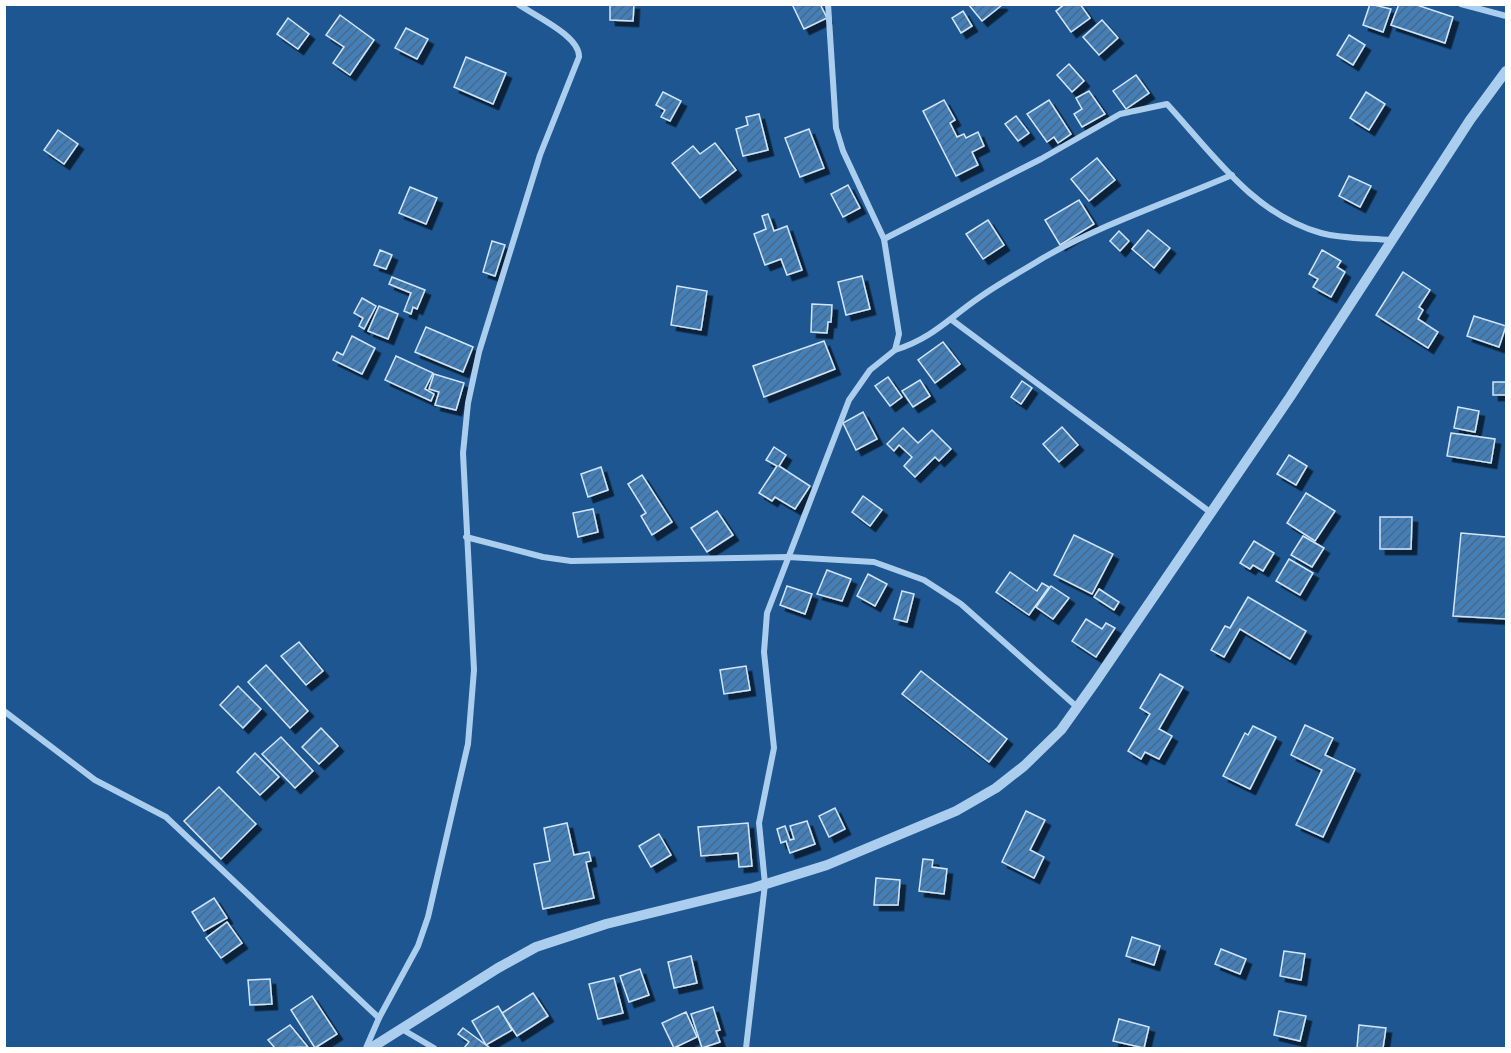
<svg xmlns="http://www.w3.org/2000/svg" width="1511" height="1053" viewBox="0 0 1511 1053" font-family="Poppins,sans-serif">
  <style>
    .building { fill: url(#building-hatch); stroke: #d2e6fa; stroke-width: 1.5; filter: url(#shadow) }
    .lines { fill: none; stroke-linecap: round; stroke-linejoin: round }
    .minor { stroke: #acceee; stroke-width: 6 }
    .tertiary { stroke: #acceee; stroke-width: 10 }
  </style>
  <defs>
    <pattern id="building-hatch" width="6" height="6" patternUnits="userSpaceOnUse" patternTransform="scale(1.5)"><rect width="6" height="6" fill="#457fb7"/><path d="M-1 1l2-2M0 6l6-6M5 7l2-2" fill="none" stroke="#486887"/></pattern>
    <filter id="shadow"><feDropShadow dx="5.5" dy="5.5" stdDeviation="0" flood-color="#0009"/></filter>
  </defs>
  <rect width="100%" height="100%" fill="#1d5690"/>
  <!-- building -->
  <g class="building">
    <path d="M610 4H634L633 21 610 20Z"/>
    <path d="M792 4H820L827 18 804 29Z"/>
    <path d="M968 4H1001L1002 5 982 21Z"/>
    <path d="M1065 4H1080L1090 18 1071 32 1056 11Z"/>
    <path d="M1370 4 1391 9 1383 32 1363 25Z"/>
    <path d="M1399 4H1414L1453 17 1445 43 1391 25Z"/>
    <path d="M963 11 972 26 961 33 952 18Z"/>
    <path d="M340 15 374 40 350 75 333 63 344 47 326 35Z"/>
    <path d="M288 18 309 34 298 49 277 34Z"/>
    <path d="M1102 20 1118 38 1099 55 1083 37Z"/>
    <path d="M406 28 428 39 417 59 395 48Z"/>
    <path d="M1349 35 1365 45 1353 65 1337 55Z"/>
    <path d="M466 57 506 73 493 104 454 87Z"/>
    <path d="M1069 64 1084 81 1072 92 1057 75Z"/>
    <path d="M1136 75 1149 93 1126 109 1113 91Z"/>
    <path d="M1089 91 1105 114 1082 127 1074 114 1082 109 1076 98Z"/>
    <path d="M663 92 681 101 670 121 661 117 665 110 656 105Z"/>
    <path d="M1366 92 1385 104 1369 130 1350 118Z"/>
    <path d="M944 100 955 120 950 123 957 137 964 134 966 138 978 132 984 146 972 152 978 165 956 176 923 111Z"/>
    <path d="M1049 100 1071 134 1058 143 1054 137 1047 142 1027 114Z"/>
    <path d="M759 114 768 150 743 156 736 129 748 125 746 117Z"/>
    <path d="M1016 116 1029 133 1018 141 1005 124Z"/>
    <path d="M809 129 824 168 800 177 785 138Z"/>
    <path d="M58 130 78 144 64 164 44 150Z"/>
    <path d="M715 143 736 170 700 198 672 163 693 146 700 154Z"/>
    <path d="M1097 158 1115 180 1089 201 1071 179Z"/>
    <path d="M1349 176 1371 186 1360 207 1339 196Z"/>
    <path d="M848 185 860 208 843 217 831 194Z"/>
    <path d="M410 187 437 198 426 224 399 213Z"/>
    <path d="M1079 200 1094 224 1060 245 1045 220Z"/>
    <path d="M768 214 774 231 787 226 802 270 787 275 781 259 765 265 754 234 766 229 762 216Z"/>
    <path d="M988 220 1004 245 983 259 966 234Z"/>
    <path d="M1148 230 1170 248 1154 268 1132 249Z"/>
    <path d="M1119 231 1129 241 1120 251 1110 241Z"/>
    <path d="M492 241 505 245 495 276 483 272Z"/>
    <path d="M380 250 392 255 386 269 374 265Z"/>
    <path d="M1322 250 1341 261 1337 267 1345 272 1331 297 1313 287 1318 279 1309 274Z"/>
    <path d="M1403 272 1430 290 1419 307 1423 310 1418 319 1438 332 1428 348 1376 315Z"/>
    <path d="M862 276 870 309 846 315 838 282Z"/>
    <path d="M392 277 425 290 417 309 413 307 411 314 404 311 411 293 389 284Z"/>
    <path d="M677 286 707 291 701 330 671 325Z"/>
    <path d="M362 298 376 306 364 329 359 326 363 318 354 313Z"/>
    <path d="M812 304 832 305 831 322H828L827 333 811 332Z"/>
    <path d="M379 306 398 314 388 339 368 331Z"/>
    <path d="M1474 316 1506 326 1499 347 1467 336Z"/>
    <path d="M426 327 473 347 463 372 415 352Z"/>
    <path d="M352 336 375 348 362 374 333 360 337 352 343 355Z"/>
    <path d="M824 341 835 369 764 397 753 366Z"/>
    <path d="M943 342 960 364 935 383 918 360Z"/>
    <path d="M396 356 433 373 425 389 434 394 431 401 385 380Z"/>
    <path d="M434 374 464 383 456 410 435 405 439 392 429 389Z"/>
    <path d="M888 377 902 397 890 406 875 386Z"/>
    <path d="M920 380 930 396 913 407 902 391Z"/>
    <path d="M1022 381 1032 388 1021 404 1011 397Z"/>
    <rect x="1493" y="382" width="13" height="13"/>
    <path d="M1458 407 1479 411 1475 432 1454 428Z"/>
    <path d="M863 412 877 439 856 450 843 423Z"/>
    <path d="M1062 427 1078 445 1059 462 1043 444Z"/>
    <path d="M903 428 918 443 932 430 951 449 939 461 935 457 915 477 904 466 912 457 899 445 894 451 887 444Z"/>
    <path d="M1451 433 1495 439 1491 463 1447 456Z"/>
    <path d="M774 447 786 455 779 466 810 486 795 509 775 497 772 501 759 493 777 466 766 460Z"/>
    <path d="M1289 455 1307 466 1296 485 1277 474Z"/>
    <path d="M601 467 608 490 588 497 581 474Z"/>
    <path d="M642 475 672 522 652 535 641 516 646 513 628 484Z"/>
    <path d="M1306 493 1335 511 1315 541 1287 523Z"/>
    <path d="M863 496 882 510 870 526 852 512Z"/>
    <path d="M593 509 598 532 578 537 573 513Z"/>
    <path d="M717 511 733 535 707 552 691 528Z"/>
    <path d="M1380 517H1412L1411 549H1380Z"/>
    <path d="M1461 533 1506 537V619L1453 616Z"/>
    <path d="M1074 535 1113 554 1092 594 1054 575Z"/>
    <path d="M1303 536 1324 548 1312 567 1291 555Z"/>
    <path d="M1254 541 1274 553 1263 571 1253 565 1250 569 1240 563Z"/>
    <path d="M1289 559 1313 573 1300 595 1276 581Z"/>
    <path d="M827 570 851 579 842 601 817 594Z"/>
    <path d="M1010 572 1037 591 1042 583 1049 587 1029 615 996 592Z"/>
    <path d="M868 574 887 584 875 606 857 596Z"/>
    <path d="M787 586 812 594 805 614 780 605Z"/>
    <path d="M1051 586 1069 598 1053 619 1036 607Z"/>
    <path d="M1099 589 1119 602 1114 610 1094 597Z"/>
    <path d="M902 591 914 594 907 622 894 619Z"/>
    <path d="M1248 597 1306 631 1290 659 1240 629 1224 657 1211 650 1225 626 1230 628Z"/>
    <path d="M1086 619 1102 629 1106 623 1115 628 1096 657 1072 641Z"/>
    <path d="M299 642 323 671 306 685 281 656Z"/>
    <path d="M266 665 308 711 290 728 248 682Z"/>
    <path d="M746 666 750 690 724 694 720 670Z"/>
    <path d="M921 671 1007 739 989 762 902 694Z"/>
    <path d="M1160 674 1183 687 1159 729 1172 736 1159 759 1145 752 1141 759 1128 751 1150 714 1140 708Z"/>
    <path d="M238 686 261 709 243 728 220 705Z"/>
    <path d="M1305 725 1333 738 1325 755 1355 769 1323 837 1296 825 1322 770 1291 755Z"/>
    <path d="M1253 726 1276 737 1250 789 1223 776 1245 733 1248 735Z"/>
    <path d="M321 728 338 746 319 764 302 747Z"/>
    <path d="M281 737 313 771 295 788 262 754Z"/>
    <path d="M255 753 279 777 260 795 237 772Z"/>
    <path d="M219 787 256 824 221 859 184 821Z"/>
    <path d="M835 808 845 829 829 837 819 816Z"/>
    <path d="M1026 811 1045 820 1030 850 1044 857 1034 878 1002 862Z"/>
    <path d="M807 821 815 844 790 853 786 841 781 843 777 829 785 826 790 840 794 839 790 826Z"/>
    <path d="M567 823 574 855 589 852 591 861 586 862 594 898 543 909 534 864 550 861 544 828Z"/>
    <path d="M748 823 752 866 739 867 738 853 701 856 698 827Z"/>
    <path d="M659 834 671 855 651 867 639 846Z"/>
    <path d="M923 859 933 860 932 867 947 869 944 894 919 891Z"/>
    <path d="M876 878 900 880 898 905H874Z"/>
    <path d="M214 898 227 918 204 931 192 912Z"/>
    <path d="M227 922 242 943 221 958 206 938Z"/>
    <path d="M1132 937 1160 946 1154 965 1126 956Z"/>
    <path d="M1221 949 1246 959 1240 974 1215 964Z"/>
    <path d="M1284 951 1305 954 1301 980 1280 976Z"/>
    <path d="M691 956 697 983 674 988 668 962Z"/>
    <path d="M640 969 649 995 629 1002 620 976Z"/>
    <path d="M614 978 623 1013 598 1019 589 984Z"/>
    <path d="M270 979 272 1004 250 1005 248 980Z"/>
    <path d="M533 993 548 1016 517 1036 502 1013Z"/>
    <path d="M312 996 337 1034 315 1048 291 1010Z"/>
    <path d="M498 1006 512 1030 486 1045 472 1021Z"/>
    <path d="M713 1007 720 1030 716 1031 720 1042 702 1048 691 1014Z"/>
    <path d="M1279 1011 1306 1016 1300 1041 1274 1035Z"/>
    <path d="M686 1012 697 1037 674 1048 662 1023Z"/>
    <path d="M1119 1019 1149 1027 1144 1048 1113 1041Z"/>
    <path d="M290 1025 308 1047 275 1048 268 1040Z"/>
    <path d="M1359 1025 1386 1028 1383 1048H1357Z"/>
    <path d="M463 1028 490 1048H464L469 1042 458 1034Z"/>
  </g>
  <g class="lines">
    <!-- minor -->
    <g class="minor">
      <path d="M1461 4 1506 16"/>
      <path d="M884 239 1041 159 1120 114 1167 104C1212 153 1254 215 1321 233 1343 239 1368 238 1391 240"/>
      <path d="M952 320 1210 512"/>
      <path d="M895 350C933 338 949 318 980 297 1000 283 1022 271 1043 258 1102 224 1169 202 1232 175"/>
      <path d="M466 537 543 557 571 561 788 557 874 562 924 580 961 604 1077 707"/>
      <path d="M4 711 95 780 166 817 379 1018"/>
      <path d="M400 1028 434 1048"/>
      <path d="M366 1048 379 1018 418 946 428 917 468 744 474 670 463 453 468 403 479 352 540 155 579 57C580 36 535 16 518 4"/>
      <path d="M746 1048 765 884 759 823 774 748 764 652 767 613 849 400 870 370 895 350 899 334 884 239 843 151 836 128 828 4"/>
    </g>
    <!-- tertiary -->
    <path class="tertiary" d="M371 1048 498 968 536 947 606 924 753 888 827 865 956 811 996 788 1024 766 1061 730 1096 681 1290 397 1470 120 1506 71"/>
  </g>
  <!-- border -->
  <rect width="1511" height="1053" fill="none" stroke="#ffffff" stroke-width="12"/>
</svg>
